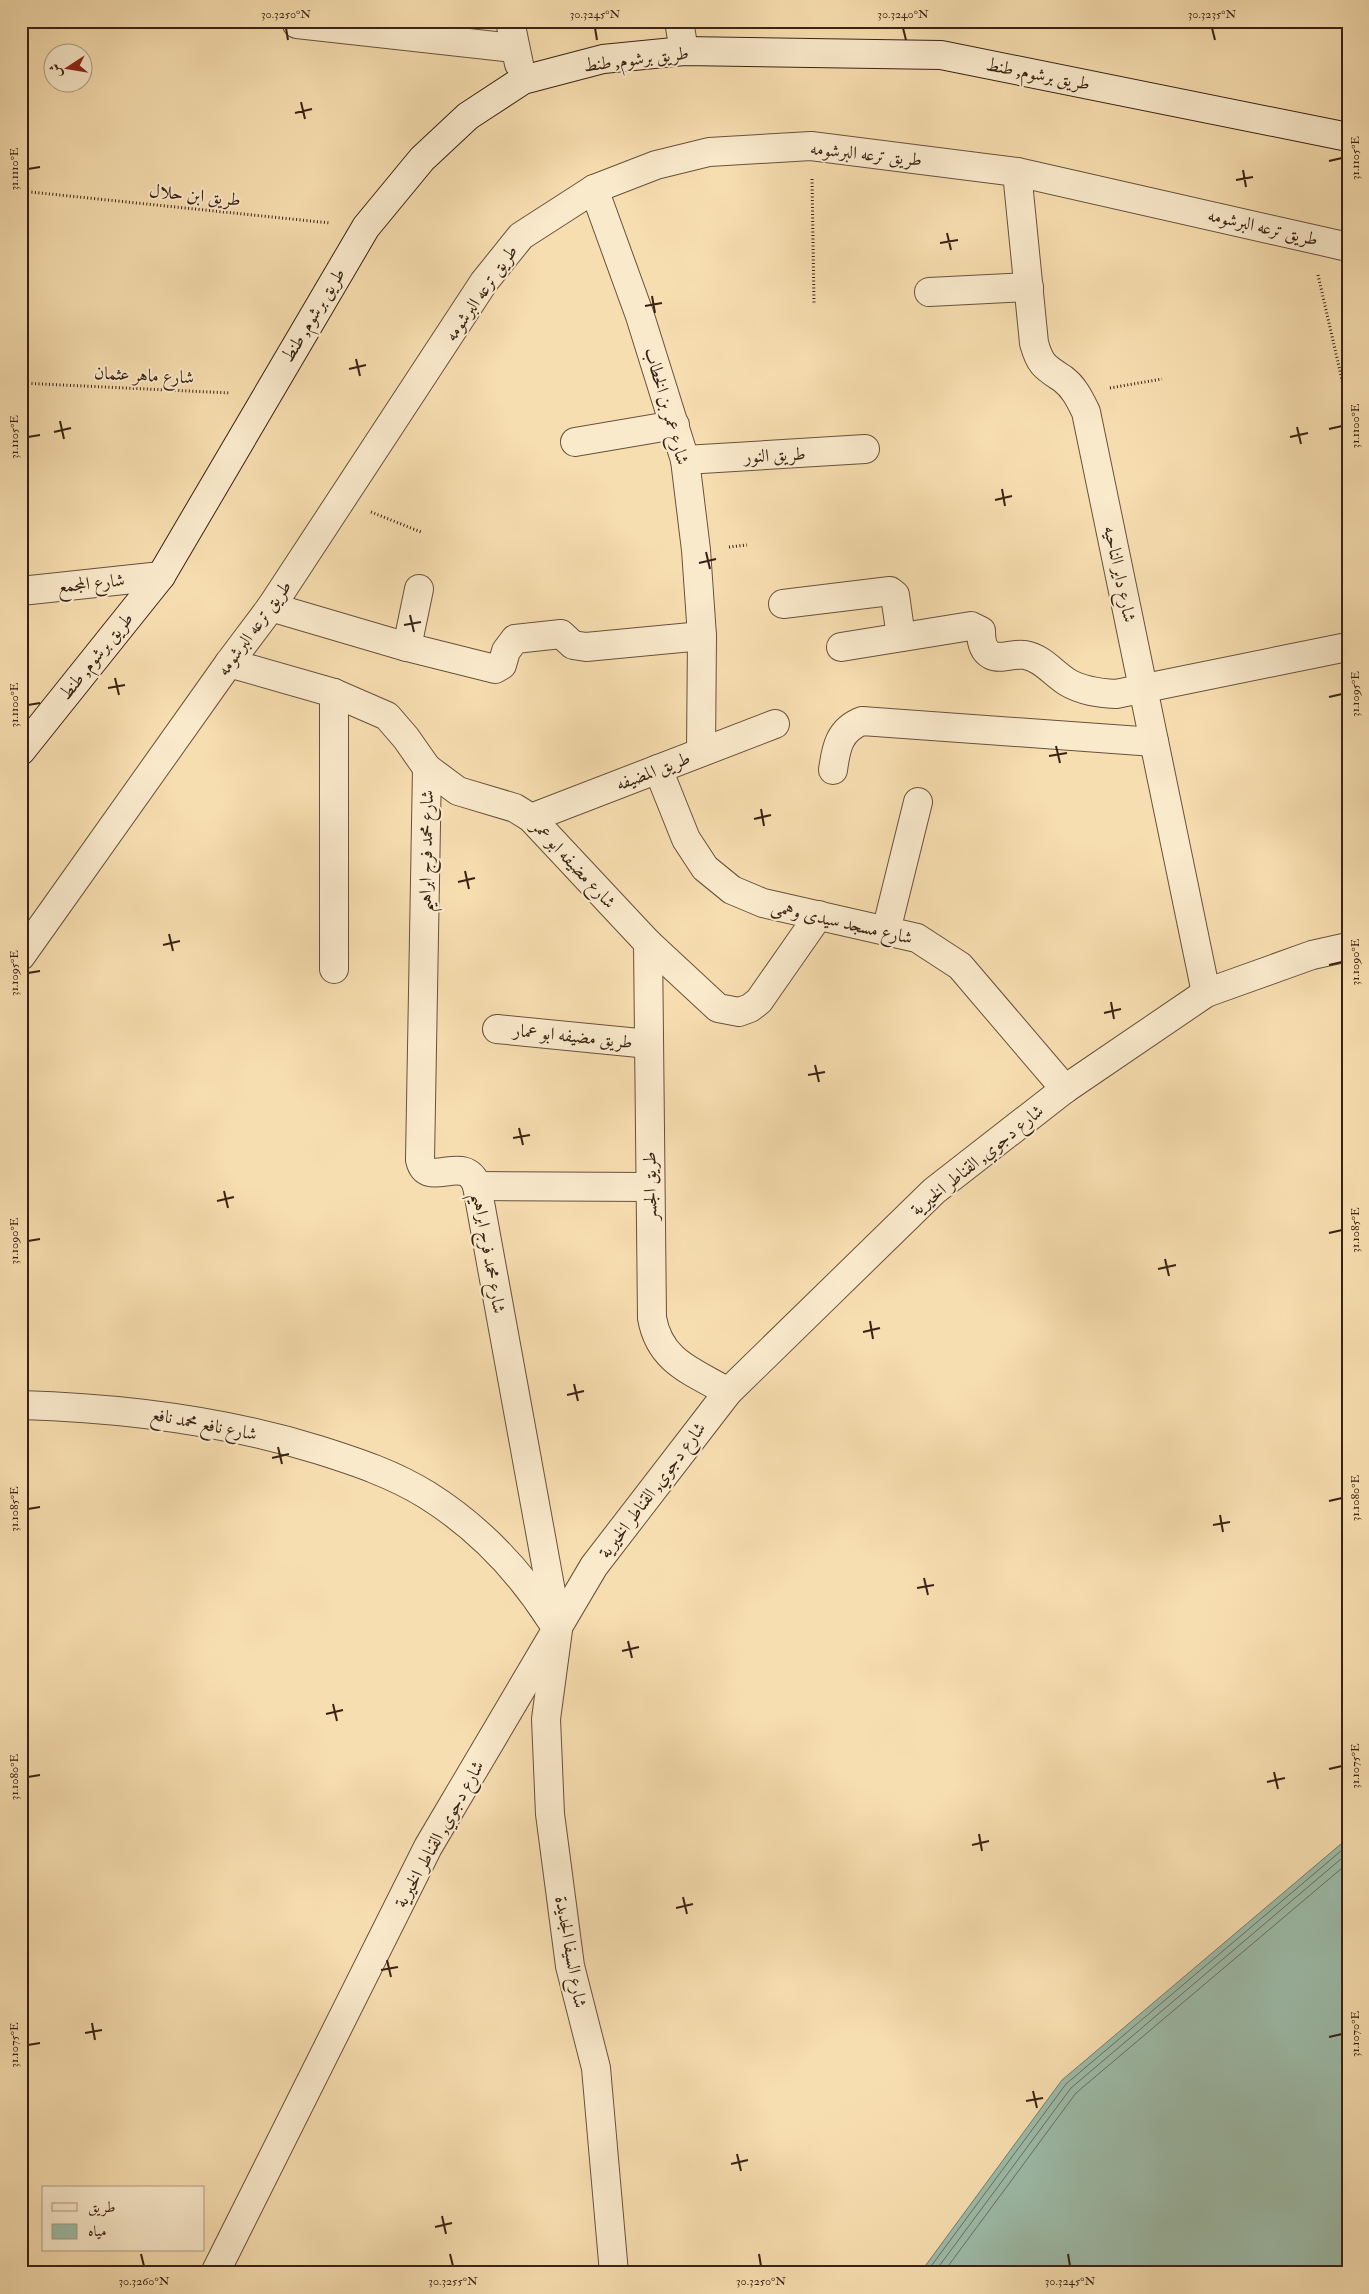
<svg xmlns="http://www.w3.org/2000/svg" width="1369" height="2294" viewBox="0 0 1369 2294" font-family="'IM FELL Double Pica',Amiri,serif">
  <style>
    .water { fill: #9dbcaa; stroke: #757e6e }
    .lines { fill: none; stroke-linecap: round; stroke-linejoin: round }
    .shore { stroke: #6b6f60; stroke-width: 1 }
    .street-casing { stroke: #68513c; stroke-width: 30 }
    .secondary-casing { stroke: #392215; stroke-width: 30 }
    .path { stroke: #392215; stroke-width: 3; stroke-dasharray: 1 2.5; stroke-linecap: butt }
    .street { stroke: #faeacc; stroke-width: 28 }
    .secondary { stroke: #faeacc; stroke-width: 28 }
    .ticks { fill: none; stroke: #392215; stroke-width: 2 }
    .labels { text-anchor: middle; stroke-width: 4; stroke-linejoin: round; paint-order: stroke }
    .street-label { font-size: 18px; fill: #392215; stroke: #faeacc }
    .neatline { fill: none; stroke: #392215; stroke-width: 2 }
    .ticks-label { font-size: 12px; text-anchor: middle; fill: #392215 }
  </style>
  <rect width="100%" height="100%" fill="#f7deb0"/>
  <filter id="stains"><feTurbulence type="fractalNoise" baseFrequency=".004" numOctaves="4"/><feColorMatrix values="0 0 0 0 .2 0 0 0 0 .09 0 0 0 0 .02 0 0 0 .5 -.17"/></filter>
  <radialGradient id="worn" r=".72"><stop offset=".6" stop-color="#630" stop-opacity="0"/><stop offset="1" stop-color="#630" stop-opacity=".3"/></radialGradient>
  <!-- water -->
  <path class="water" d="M1348 1838V2273H920L1062 2080Z"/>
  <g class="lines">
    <!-- shore -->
    <g class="shore">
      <path d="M926 2273 1066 2084 1348 1845"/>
      <path d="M934 2273 1071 2088 1348 1853"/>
      <path d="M943 2273 1076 2093 1348 1863"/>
    </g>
    <defs>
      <g id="street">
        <path d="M510 21 519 64"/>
        <path d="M679 21 684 51"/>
        <path d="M297 24 514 48"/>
        <path d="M1017 172 1034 343C1040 365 1045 367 1063 379 1074 387 1080 400 1086 412L1206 993"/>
        <path d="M594 189 640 316 685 460 696 550 702 636 701 752"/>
        <path d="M929 292 1029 287"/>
        <path d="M575 442 675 425"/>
        <path d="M685 460 865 449"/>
        <path d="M21 591 161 576"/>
        <path d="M783 604 890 591 895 595 901 637"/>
        <path d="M271 607 407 647 495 669 502 665 506 651 515 639 561 634 573 645 586 647 702 636"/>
        <path d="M407 647 419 589"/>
        <path d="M841 647 971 626 981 631C981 640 982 650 991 655 1001 660 1013 653 1025 655 1042 658 1053 673 1067 682 1082 691 1099 693 1116 694L1342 648"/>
        <path d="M229 663 334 693 387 716 406 738 427 768 458 791 515 808 531 818 648 943 718 1008 739 1012 750 1008 759 1001 819 915"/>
        <path d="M427 768 420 1160C427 1191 465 1151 477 1186L558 1630 546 1719 550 1814 570 1966 596 2068 614 2273"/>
        <path d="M658 769 686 839 705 868 732 890 763 903 917 938 960 966 1065 1089"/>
        <path d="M833 770C836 748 839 730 862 721L1154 742"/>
        <path d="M531 818 775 724"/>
        <path d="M886 931 918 802"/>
        <path d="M648 943 652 1318C660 1362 692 1371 728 1392"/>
        <path d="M21 956 229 663 271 607 484 282 521 236 594 189 656 165 709 152 811 146 1017 172 1348 247"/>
        <path d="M334 969V693"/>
        <path d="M497 1029 649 1044"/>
        <path d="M477 1186 650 1187"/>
        <path d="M21 1405C123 1408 222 1420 319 1450 357 1462 393 1474 427 1495 478 1527 519 1570 551 1620"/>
        <path d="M215 2273 428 1847 594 1566 728 1392 934 1191 1065 1089 1206 993 1312 955 1348 947"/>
      </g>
      <path id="secondary" d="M21 751 161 576 366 227 422 159 468 116 523 80 603 59 684 51 941 55 1348 137"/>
    </defs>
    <!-- street casing -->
    <use href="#street" class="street-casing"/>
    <!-- secondary casing -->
    <use href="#secondary" class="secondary-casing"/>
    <!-- path -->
    <g class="path">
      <path d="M812 179 814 303"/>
      <path d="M21 191 330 223"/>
      <path d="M1318 275 1348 406"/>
      <path d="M21 383 230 393"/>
      <path d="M1110 388 1162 379"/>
      <path d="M371 512 421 532"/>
      <path d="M729 547 747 545"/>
    </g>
    <!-- street -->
    <use href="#street" class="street"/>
    <!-- secondary -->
    <use href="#secondary" class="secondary"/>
  </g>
  <!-- ticks -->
  <path class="ticks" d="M286 28 288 40M595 28 597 40M903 28 906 40M1212 28 1215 40M301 102 305 119M295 113 312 109M1329 161 1342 158M28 169 40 167M1243 170 1246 187M1236 180 1253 177M947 233 951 250M940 243 958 240M652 296 655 313M645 306 662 303M356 359 360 376M349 369 366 365M60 421 64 439M1297 427 1301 444M1329 429 1342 426M54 432 71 428M28 437 40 435M1290 437 1308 433M1002 489 1005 506M995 500 1012 496M706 552 710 569M699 563 716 559M410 615 414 632M404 625 421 622M115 678 119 695M108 688 125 685M1329 697 1342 694M28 705 40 703M1056 746 1060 763M1049 756 1067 753M761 809 764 826M754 819 771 815M465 871 469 889M458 882 475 878M169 934 173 951M163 945 180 941M1329 965 1342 962M28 973 40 971M1111 1002 1114 1019M1104 1013 1121 1009M815 1065 819 1082M808 1075 825 1072M519 1128 523 1145M513 1138 530 1135M224 1191 228 1208M217 1201 234 1197M1329 1233 1342 1230M28 1241 40 1239M1165 1259 1169 1276M1158 1269 1176 1265M870 1321 873 1339M863 1332 880 1328M574 1384 578 1401M567 1395 584 1391M278 1447 282 1464M272 1458 289 1454M1329 1501 1342 1498M28 1509 40 1507M1220 1515 1223 1532M1213 1525 1230 1522M924 1578 928 1595M917 1588 934 1585M628 1641 632 1658M622 1651 639 1647M333 1704 337 1721M326 1714 343 1710M1329 1769 1342 1766M1274 1772 1278 1789M28 1777 40 1775M1267 1782 1285 1778M979 1834 982 1851M972 1845 989 1841M683 1897 687 1914M676 1908 693 1904M387 1960 391 1977M381 1970 398 1967M92 2023 95 2040M85 2033 102 2030M1329 2037 1342 2034M28 2045 40 2043M1033 2091 1037 2108M1026 2101 1043 2098M737 2154 741 2171M731 2164 748 2160M442 2216 446 2234M435 2227 452 2223M141 2254 144 2266M450 2254 453 2266M759 2254 761 2266M1068 2254 1070 2266"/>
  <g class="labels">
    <!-- street labels -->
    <g class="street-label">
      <text transform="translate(636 59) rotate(-7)" y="6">طريق برشوم, طنط</text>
      <text transform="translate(1038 74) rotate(11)" y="6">طريق برشوم, طنط</text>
      <text transform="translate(866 154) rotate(6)" y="6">طريق ترعه البرشومه</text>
      <text transform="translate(195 195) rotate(6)" y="6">طريق ابن حلال</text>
      <text transform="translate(1263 227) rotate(13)" y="6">طريق ترعه البرشومه</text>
      <text transform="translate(481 293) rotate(-55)" y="6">طريق ترعه البرشومه</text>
      <text transform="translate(313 315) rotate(-59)" y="6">طريق برشوم, طنط</text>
      <text transform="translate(144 375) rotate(3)" y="6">شارع ماهر عثمان</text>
      <text transform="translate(667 406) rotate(74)" y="6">شارع عمر بن الخطاب</text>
      <text transform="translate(775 455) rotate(-3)" y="6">طريق النور</text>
      <text transform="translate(1120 574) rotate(78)" y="6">شارع داير الناحيه</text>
      <text transform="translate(91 583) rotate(-6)" y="6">شارع المجمع</text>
      <text transform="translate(254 628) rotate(-54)" y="6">طريق ترعه البرشومه</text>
      <text transform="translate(96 656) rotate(-51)" y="6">طريق برشوم, طنط</text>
      <text transform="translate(653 771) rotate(-21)" y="6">طريق المضيفه</text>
      <text transform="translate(426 851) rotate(-89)" y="6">شارع محمد فرج ابراهيم</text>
      <text transform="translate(574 864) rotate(47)" y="6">شارع مضيفه ابو عمر</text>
      <text transform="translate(842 922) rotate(13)" y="6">شارع مسجد سيدى وهمى</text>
      <text transform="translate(573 1036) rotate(6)" y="6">طريق مضيفه ابو عمار</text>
      <text transform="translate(977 1160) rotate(-39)" y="6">شارع دجوي, القناطر الخيرية</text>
      <text transform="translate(650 1186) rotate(-91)" y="6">طريق الجسر</text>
      <text transform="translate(489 1253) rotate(80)" y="6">شارع محمد فرج ابراهيم</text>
      <text transform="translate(204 1424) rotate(11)" y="6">شارع نافع محمد نافع</text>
      <text transform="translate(652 1490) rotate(-53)" y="6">شارع دجوي, القناطر الخيرية</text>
      <text transform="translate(439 1834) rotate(-61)" y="6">شارع دجوي, القناطر الخيرية</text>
      <text transform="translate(571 1952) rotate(80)" y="6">شارع السيفا الجديدة</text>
    </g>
  </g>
  <!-- margin -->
  <rect width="1369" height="2294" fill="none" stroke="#f7deb0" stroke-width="55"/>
  <!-- legend -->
  <rect x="42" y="2186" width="162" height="65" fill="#faeacc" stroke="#ad9a83"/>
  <rect x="52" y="2203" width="25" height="8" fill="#faeacc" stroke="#ad9a83"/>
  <text x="88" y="2212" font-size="15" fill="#392215">طريق</text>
  <rect x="52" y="2224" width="25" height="15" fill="#9dbcaa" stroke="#ad9a83"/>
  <text x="88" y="2236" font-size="15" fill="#392215">مياه</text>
  <!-- north arrow -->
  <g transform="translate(68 68) rotate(258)"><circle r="24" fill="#faeacc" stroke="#ad9a83"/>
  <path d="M0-4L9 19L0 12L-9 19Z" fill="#8f2418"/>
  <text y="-8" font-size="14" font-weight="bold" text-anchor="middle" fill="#392215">ش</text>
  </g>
  <rect x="28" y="28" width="1314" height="2238" class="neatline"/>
  <g class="ticks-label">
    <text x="286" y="18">30.3250°N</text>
    <text x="595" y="18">30.3245°N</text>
    <text x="903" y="18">30.3240°N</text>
    <text x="1212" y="18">30.3235°N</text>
    <text transform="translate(1355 158) rotate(-90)" y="4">31.1105°E</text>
    <text transform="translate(14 169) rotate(-90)" y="4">31.1110°E</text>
    <text transform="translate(1355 426) rotate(-90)" y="4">31.1100°E</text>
    <text transform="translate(14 437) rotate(-90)" y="4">31.1105°E</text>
    <text transform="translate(1355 694) rotate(-90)" y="4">31.1095°E</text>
    <text transform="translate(14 705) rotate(-90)" y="4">31.1100°E</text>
    <text transform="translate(1355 962) rotate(-90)" y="4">31.1090°E</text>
    <text transform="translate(14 973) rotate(-90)" y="4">31.1095°E</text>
    <text transform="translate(1355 1230) rotate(-90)" y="4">31.1085°E</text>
    <text transform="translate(14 1241) rotate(-90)" y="4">31.1090°E</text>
    <text transform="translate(1355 1498) rotate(-90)" y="4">31.1080°E</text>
    <text transform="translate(14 1509) rotate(-90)" y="4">31.1085°E</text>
    <text transform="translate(1355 1766) rotate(-90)" y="4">31.1075°E</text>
    <text transform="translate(14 1777) rotate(-90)" y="4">31.1080°E</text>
    <text transform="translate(1355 2034) rotate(-90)" y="4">31.1070°E</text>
    <text transform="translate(14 2045) rotate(-90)" y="4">31.1075°E</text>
    <text x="144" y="2285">30.3260°N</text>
    <text x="453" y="2285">30.3255°N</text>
    <text x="761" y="2285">30.3250°N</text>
    <text x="1070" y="2285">30.3245°N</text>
  </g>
  <rect width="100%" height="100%" filter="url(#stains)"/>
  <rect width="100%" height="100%" fill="url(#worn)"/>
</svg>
